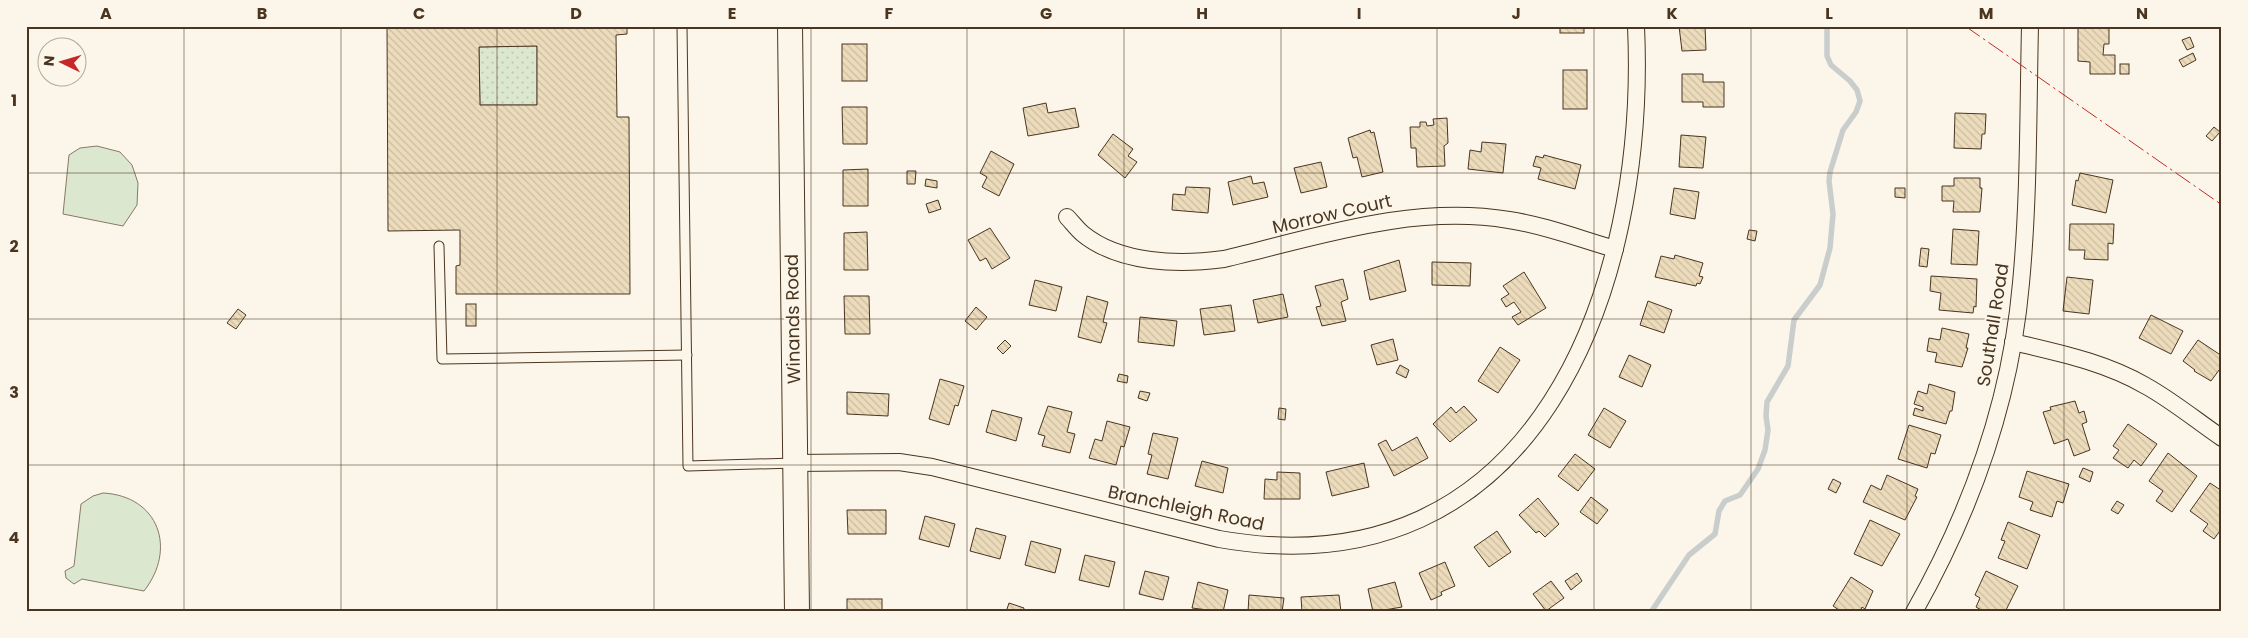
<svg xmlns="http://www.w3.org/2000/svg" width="2248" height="638" viewBox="0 0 2248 638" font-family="Poppins,sans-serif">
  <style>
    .green { fill: url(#green-dots); stroke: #887966 }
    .pitch { fill: #dce7d0; stroke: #887966 }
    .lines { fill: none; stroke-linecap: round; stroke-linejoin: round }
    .stream { stroke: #c9cecd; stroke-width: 5.5 }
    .building { fill: url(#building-back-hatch); stroke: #4a3520; fill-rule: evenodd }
    .lane-casing { stroke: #4a3520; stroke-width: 11 }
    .street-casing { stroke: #4a3520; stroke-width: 18 }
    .secondary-casing { stroke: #4a3520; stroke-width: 26 }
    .lane { stroke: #fbf6e9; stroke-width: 9 }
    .street { stroke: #fbf6e9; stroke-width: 16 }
    .secondary { stroke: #fbf6e9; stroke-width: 24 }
    .power { stroke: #c62828; stroke-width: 1; stroke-dasharray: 18 4 2.5 4; stroke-linecap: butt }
    .grid { fill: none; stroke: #4a3520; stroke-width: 1; stroke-opacity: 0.55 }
    .labels { text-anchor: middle; stroke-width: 4; stroke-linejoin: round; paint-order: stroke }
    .street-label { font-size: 18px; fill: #4a3520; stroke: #fbf6e9 }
    .neatline { fill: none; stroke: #4a3520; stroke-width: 2 }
    .grid-label { font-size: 16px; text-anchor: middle; font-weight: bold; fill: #4a3520 }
  </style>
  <defs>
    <pattern id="green-dots" width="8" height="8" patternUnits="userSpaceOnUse" patternTransform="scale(1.25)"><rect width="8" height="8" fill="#dce7d0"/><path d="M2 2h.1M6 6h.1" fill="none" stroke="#bec7b2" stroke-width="1.8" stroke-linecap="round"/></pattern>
    <pattern id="building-back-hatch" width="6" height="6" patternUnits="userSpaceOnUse" patternTransform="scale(1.25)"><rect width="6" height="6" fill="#ecdcbc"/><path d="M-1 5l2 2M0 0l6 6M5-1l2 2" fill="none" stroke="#ccbda1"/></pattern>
  </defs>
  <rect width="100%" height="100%" fill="#fbf6e9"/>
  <!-- green -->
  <path class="green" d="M537 46V105H480L479 47Z"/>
  <!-- pitch -->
  <g class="pitch">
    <path d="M97 146 120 152 132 165 138 183 137 205 123 226 63 214 69 155 80 148Z"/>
    <path d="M103 493C159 496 177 549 144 591L82 579 74 584 66 578 65 571 74 566 81 504 93 496Z"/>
  </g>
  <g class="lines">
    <!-- stream -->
    <path class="stream" d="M1651 612 1689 555 1715 534 1719 511 1725 501 1740 495 1758 469 1765 450 1768 430 1766 416 1767 402 1788 366 1794 320 1820 285 1830 248 1833 214 1829 181 1830 172 1843 130 1856 112 1860 101 1857 90 1850 81 1831 65 1827 56V26"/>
  </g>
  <!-- building -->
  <g class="building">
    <path d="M387 26H627V34L616 35 617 117H629L630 294H456V266L460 265V230L388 231ZM537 46V105H480L479 47Z"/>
    <rect x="1560" y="26" width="24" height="7"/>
    <path d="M1679 26H1705L1706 50 1682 51Z"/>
    <path d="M2078 26 2109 27V44H2104L2103 55H2115V74H2090V62L2078 61Z"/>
    <path d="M2190 37 2194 47 2187 50 2182 40Z"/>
    <rect x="842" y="44" width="25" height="37"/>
    <path d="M2193 53 2196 60 2183 67 2179 60Z"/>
    <rect x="2120" y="64" width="9" height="10"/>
    <rect x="1563" y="70" width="24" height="39"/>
    <path d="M1682 74H1703V82H1724V107H1703V102H1682Z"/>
    <path d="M1046 103 1048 113 1075 108 1079 127 1028 136 1023 108Z"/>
    <path d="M842 107H867V144H843Z"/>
    <path d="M1955 113 1986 114 1985 134H1982L1981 149 1954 148Z"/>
    <path d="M1447 118 1448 143 1444 146 1445 166 1417 167 1416 148H1411L1410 127H1420V122H1426L1427 126 1434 125 1433 119Z"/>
    <path d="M2214 127 2220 132 2212 141 2206 136Z"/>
    <path d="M1370 130 1371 133 1374 132 1383 172 1362 177 1357 157 1353 158 1348 138Z"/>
    <path d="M1113 134 1133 149 1128 156 1137 162 1125 178 1098 155Z"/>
    <path d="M1681 135 1706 137 1703 168 1679 167Z"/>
    <path d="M1482 142 1506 144 1503 173 1468 169 1470 150 1481 152Z"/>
    <path d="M991 151 1014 164 999 196 982 187 987 177 980 173Z"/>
    <path d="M1544 155 1581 165 1575 189 1538 179 1541 168 1533 166 1536 156 1543 158Z"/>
    <path d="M1321 162 1327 187 1301 193 1294 168Z"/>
    <path d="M868 169V206H843V170Z"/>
    <path d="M907 171H916L915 184H907Z"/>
    <path d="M2080 173 2113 180 2106 213 2072 205 2076 180 2078 181Z"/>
    <path d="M1251 176 1253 184 1264 182 1268 197 1233 205 1228 182Z"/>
    <path d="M1954 178H1980V188H1982L1980 212H1953L1954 201H1942V186H1954Z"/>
    <path d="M926 179 937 181V188L925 186Z"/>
    <path d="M1186 187 1210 188 1208 213 1172 210 1173 194 1185 195Z"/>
    <path d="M1674 188 1699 192 1695 219 1670 214Z"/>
    <path d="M1895 188H1905V198L1895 197Z"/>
    <path d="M938 200 941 209 929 213 926 204Z"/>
    <path d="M2070 224H2114L2113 244 2108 243V260L2084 259 2085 250H2069Z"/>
    <path d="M990 228 1010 258 992 269 986 258 980 261 968 240Z"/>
    <path d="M1953 229 1979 231 1977 265 1951 264Z"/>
    <path d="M1749 230 1757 231 1755 241 1747 239Z"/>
    <path d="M867 232 868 270H844V233Z"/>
    <path d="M1921 248 1929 249 1927 267 1919 266Z"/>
    <path d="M1675 255 1703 263 1699 276 1703 277 1700 284 1697 283 1696 286 1655 277 1661 256 1674 259Z"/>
    <path d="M1399 260 1406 291 1370 300 1364 271Z"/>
    <path d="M1432 262 1471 263 1470 286 1432 285Z"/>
    <path d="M1524 272 1546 308 1518 325 1512 317 1521 312 1514 302 1506 307 1501 299 1509 294 1503 286Z"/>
    <path d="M1931 276 1977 279 1976 307 1974 306 1973 313 1939 310 1941 293 1930 291Z"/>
    <path d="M2067 277 2093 280 2089 314 2063 311Z"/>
    <path d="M1343 279 1348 299 1341 302 1346 321 1322 326 1316 307 1321 306 1315 286Z"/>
    <path d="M1035 280 1062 287 1056 311 1029 305Z"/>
    <path d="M1283 294 1288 317 1258 323 1253 300Z"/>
    <path d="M844 296H869L870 334H845Z"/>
    <path d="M1087 296 1108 302 1103 322 1107 323 1101 343 1078 337Z"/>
    <path d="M1648 301 1672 310 1664 333 1640 325Z"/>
    <rect x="466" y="304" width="10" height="22"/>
    <path d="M1231 305 1235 331 1204 335 1200 309Z"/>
    <path d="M976 307 987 317 976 330 965 321Z"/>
    <path d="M238 309 246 315 236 329 227 323Z"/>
    <path d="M2151 315 2183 331 2171 354 2139 338Z"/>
    <path d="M1140 317 1177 321 1174 346 1138 342Z"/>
    <path d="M1942 328 1969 334 1966 348H1968L1962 367 1935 362 1937 353 1927 351 1929 338 1940 340Z"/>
    <path d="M1393 339 1398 360 1377 365 1371 345Z"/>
    <path d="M1005 340 1011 346 1003 354 997 348Z"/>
    <path d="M2198 340 2222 356V366L2211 381 2194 371 2195 370 2183 361Z"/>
    <path d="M1500 347 1520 360 1498 393 1478 381Z"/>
    <path d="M1629 355 1651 365 1642 387 1619 377Z"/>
    <path d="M1400 365 1409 370 1406 378 1396 373Z"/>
    <path d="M1119 374 1128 376 1127 383 1117 381Z"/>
    <path d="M940 379 964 386 958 406 955 405 949 425 929 419Z"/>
    <path d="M1929 384 1955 392 1952 411H1950L1946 424 1913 415 1915 408 1923 411V407L1914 404 1918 391 1927 394Z"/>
    <path d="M1140 391 1150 393 1147 401 1138 398Z"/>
    <path d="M847 392 889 394 888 416 847 414Z"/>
    <path d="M2075 401 2079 413 2084 411 2087 422 2082 424 2090 450 2074 456 2068 439 2054 444 2043 412 2051 410 2050 407Z"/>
    <path d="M1048 406 1072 412 1067 432 1075 434 1070 453 1042 446 1045 436 1038 434Z"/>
    <path d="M1464 406 1477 420 1450 442 1433 424 1451 407 1456 413Z"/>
    <path d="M1279 408 1286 409 1285 420 1278 419Z"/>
    <path d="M1604 408 1626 421 1610 448 1588 435Z"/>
    <path d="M992 410 1022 418 1016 441 986 432Z"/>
    <path d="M1107 421 1130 427 1124 447 1121 446 1116 465 1089 458 1095 439 1102 441Z"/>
    <path d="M2128 424 2157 444 2141 466 2134 460 2128 468 2113 458 2119 450 2113 446Z"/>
    <path d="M1909 425 1941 435 1935 454 1931 453 1927 468 1898 459Z"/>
    <path d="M1153 433 1178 438 1168 479 1147 474 1152 455 1148 454Z"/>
    <path d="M1417 437 1428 458 1394 476 1378 444 1386 440 1392 451Z"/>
    <path d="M2168 453 2197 476 2172 512 2156 501 2163 491 2149 481Z"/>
    <path d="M1575 454 1595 469 1578 491 1558 476Z"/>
    <path d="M1202 461 1228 468 1223 493 1195 486Z"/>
    <path d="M1364 463 1369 487 1332 496 1326 472Z"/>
    <path d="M2083 468 2093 472 2090 482 2079 477Z"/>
    <path d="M2027 471 2069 484 2063 503 2057 501 2052 517 2030 510 2033 502 2019 497Z"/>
    <path d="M1277 472 1300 473V499H1264L1265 479 1277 480Z"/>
    <path d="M1887 475 1918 489 1915 496 1917 497 1905 520 1863 502 1871 485 1881 490Z"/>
    <path d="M1833 479 1841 483 1836 493 1828 489Z"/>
    <path d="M2210 483 2222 491V528L2214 539 2203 531 2208 524 2190 511Z"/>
    <path d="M1591 497 1608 510 1597 524 1580 512Z"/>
    <path d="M1538 498 1559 524 1545 537 1539 531 1536 533 1519 515Z"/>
    <path d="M2117 501 2124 505 2118 514 2111 510Z"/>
    <path d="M847 510H886V534H848Z"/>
    <path d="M925 516 955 524 949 547 919 539Z"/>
    <path d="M1870 520 1900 534 1882 566 1854 554Z"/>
    <path d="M2008 522 2040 535 2027 569 1998 558 2005 541 2001 540Z"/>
    <path d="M976 528 1006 536 1000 559 970 551Z"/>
    <path d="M1497 531 1511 552 1489 567 1474 547Z"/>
    <path d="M1031 541 1061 549 1055 573 1025 565Z"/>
    <path d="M1085 555 1115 562 1109 587 1079 580Z"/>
    <path d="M1445 562 1455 586 1441 592 1442 595 1431 600 1419 573Z"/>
    <path d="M1145 571 1169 577 1163 600 1139 594Z"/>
    <path d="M1986 571 2018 586 2005 612H1985L1976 607 1980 598 1975 595Z"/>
    <path d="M1577 573 1582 581 1571 590 1565 581Z"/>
    <path d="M1851 577 1873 591 1865 609 1862 607 1860 612H1842L1833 606Z"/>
    <path d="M1551 581 1564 598 1546 611 1533 594Z"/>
    <path d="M1198 582 1228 590 1223 612 1192 608Z"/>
    <path d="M1395 582 1402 607 1373 612 1368 589Z"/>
    <path d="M1249 595 1284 598 1282 612H1248Z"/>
    <path d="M1339 595 1341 612H1302L1301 597Z"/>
    <rect x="847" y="599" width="35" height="13"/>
    <path d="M1009 603 1024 608 1023 612H1006Z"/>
  </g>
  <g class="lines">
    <defs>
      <g id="lane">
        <path d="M682 26 688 466 794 463"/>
        <path d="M439 246 442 359 687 355"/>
      </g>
      <g id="street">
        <path d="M1067 217C1072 222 1077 229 1083 234 1120 264 1179 265 1224 259 1317 237 1412 204 1509 220 1544 225 1580 239 1615 249"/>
        <path d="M2013 342C2059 353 2105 362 2146 386 2173 401 2197 421 2222 438"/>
        <path d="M794 463 899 462 932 467 1219 539C1537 595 1648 287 1636 26"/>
        <path d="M1914 612C1971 511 2011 399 2021 283 2029 198 2028 112 2030 26"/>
      </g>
      <path id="secondary" d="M790 26 797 612"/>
    </defs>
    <!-- lane casing -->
    <use href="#lane" class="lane-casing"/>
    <!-- street casing -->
    <use href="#street" class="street-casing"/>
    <!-- secondary casing -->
    <use href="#secondary" class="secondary-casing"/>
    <!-- lane -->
    <use href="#lane" class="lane"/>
    <!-- street -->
    <use href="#street" class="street"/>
    <!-- secondary -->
    <use href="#secondary" class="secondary"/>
    <!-- power -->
    <path class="power" d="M1965 26 2222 205"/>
  </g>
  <!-- grid -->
  <path class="grid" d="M184 26V612M341 26V612M497 26V612M654 26V612M811 26V612M967 26V612M1124 26V612M1281 26V612M1437 26V612M1594 26V612M1751 26V612M1907 26V612M2064 26V612M26 173H2222M26 319H2222M26 465H2222"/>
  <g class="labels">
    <!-- street labels -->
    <g class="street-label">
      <text transform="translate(1332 214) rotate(-13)" y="6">Morrow Court</text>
      <text transform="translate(793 319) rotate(-91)" y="6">Winands Road</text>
      <text transform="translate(1993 325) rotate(-81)" y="6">Southall Road</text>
      <text transform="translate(1186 508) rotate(12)" y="6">Branchleigh Road</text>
    </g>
  </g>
  <!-- border -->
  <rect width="2248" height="638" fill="none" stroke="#fbf6e9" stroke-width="55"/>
  <!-- north arrow -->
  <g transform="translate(62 62) rotate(275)"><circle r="24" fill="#fbf6e9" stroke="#b4a999"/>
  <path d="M0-4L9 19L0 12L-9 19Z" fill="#c62828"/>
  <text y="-8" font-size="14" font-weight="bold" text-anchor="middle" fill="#4a3520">N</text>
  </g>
  <rect x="28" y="28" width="2192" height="582" class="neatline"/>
  <g class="grid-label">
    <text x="106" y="19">A</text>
    <text x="262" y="19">B</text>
    <text x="419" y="19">C</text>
    <text x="576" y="19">D</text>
    <text x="732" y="19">E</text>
    <text x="889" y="19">F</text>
    <text x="1046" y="19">G</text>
    <text x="1202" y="19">H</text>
    <text x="1359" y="19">I</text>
    <text x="1516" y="19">J</text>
    <text x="1672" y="19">K</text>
    <text x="1829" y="19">L</text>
    <text x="1986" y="19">M</text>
    <text x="2142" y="19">N</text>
    <text x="14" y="106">1</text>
    <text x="14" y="252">2</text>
    <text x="14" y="398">3</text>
    <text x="14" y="543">4</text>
  </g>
</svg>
